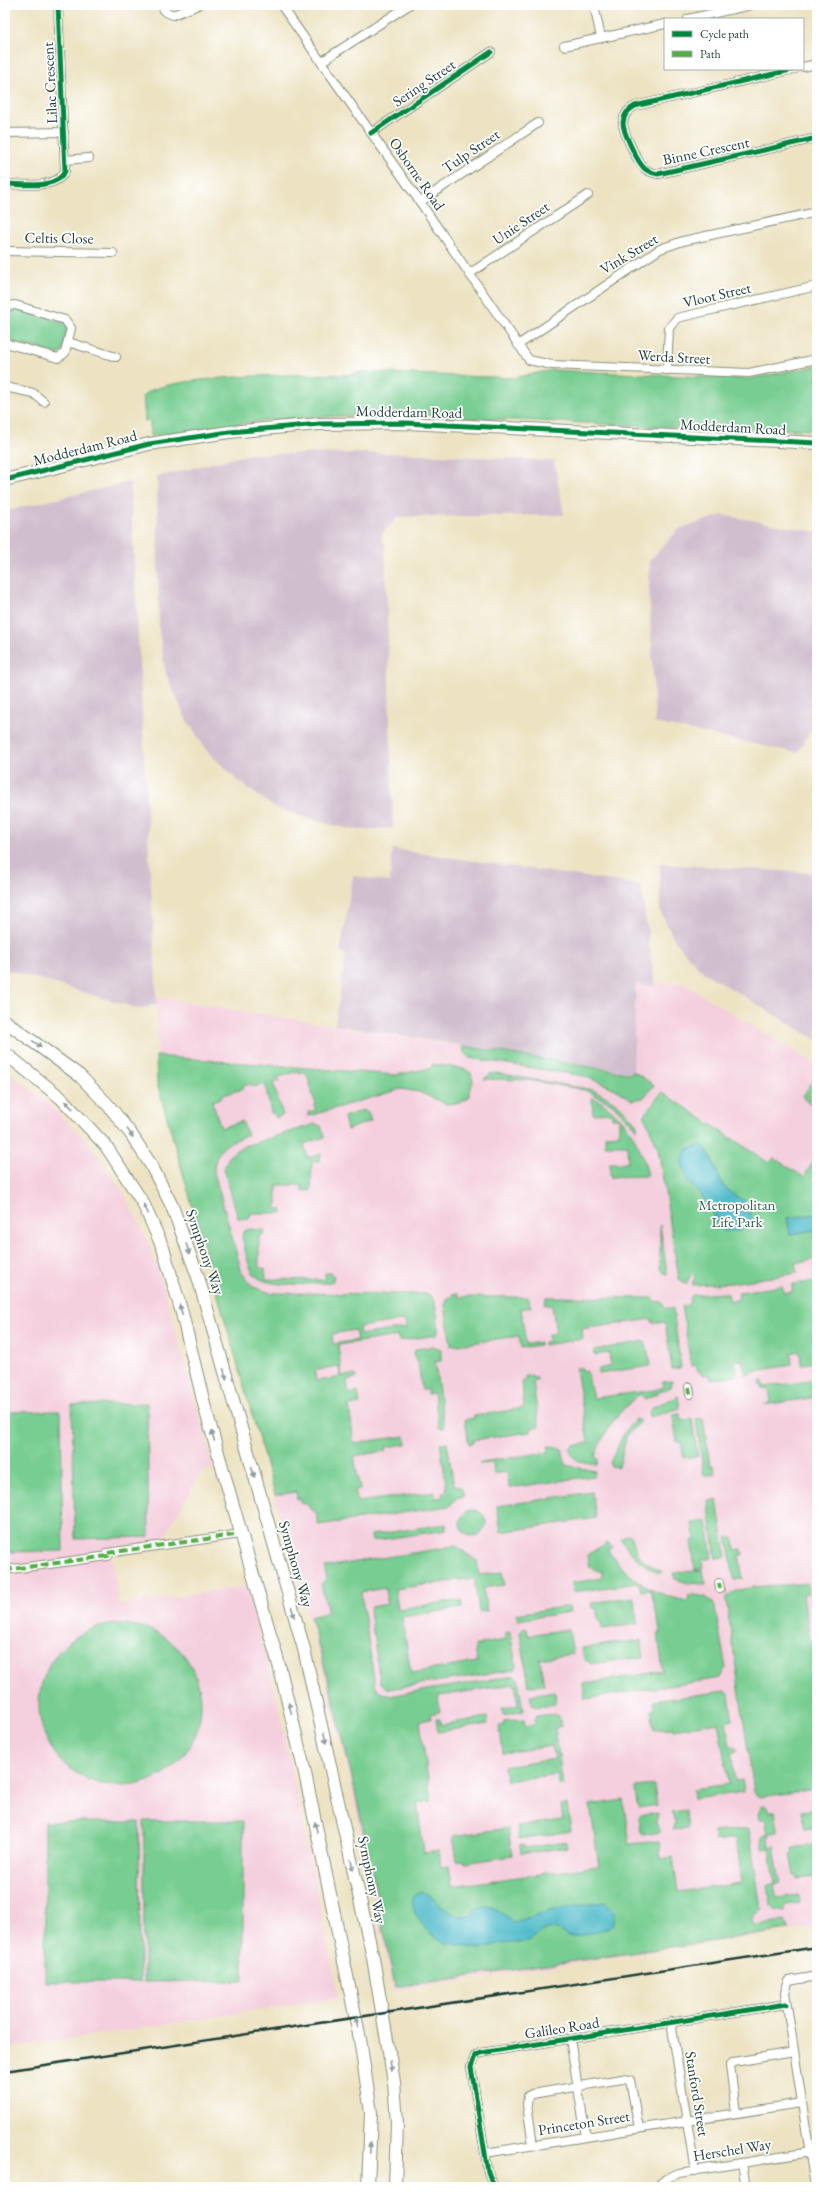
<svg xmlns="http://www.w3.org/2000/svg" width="822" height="2192" viewBox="0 0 822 2192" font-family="'EB Garamond',serif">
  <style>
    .built { fill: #f4cfdd }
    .industrial { fill: #d0bdcd }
    .green { fill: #78ce92; stroke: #4c8663; fill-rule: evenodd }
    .water { fill: #4fbbca; stroke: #377c7f }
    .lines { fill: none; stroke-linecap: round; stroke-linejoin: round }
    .street-casing { stroke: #86907c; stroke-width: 10 }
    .secondary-casing { stroke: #86907c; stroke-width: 14 }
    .street { stroke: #fff; stroke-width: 8 }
    .secondary { stroke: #fff; stroke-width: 12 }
    .rail { stroke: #1f3d34; stroke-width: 2.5 }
    .quiet { stroke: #52ad45; stroke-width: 4; stroke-dasharray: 8 4; stroke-linecap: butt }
    .cycleway-casing { stroke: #fff; stroke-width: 8 }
    .cycleway { stroke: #00873e; stroke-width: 5 }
    .oneway { fill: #8f9e9a }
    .labels { text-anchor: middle; stroke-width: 3.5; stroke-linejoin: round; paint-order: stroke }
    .street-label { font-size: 15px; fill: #1f3d34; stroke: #fff }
    .park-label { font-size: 15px; fill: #35614c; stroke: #fff }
  </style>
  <rect width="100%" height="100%" fill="#fff"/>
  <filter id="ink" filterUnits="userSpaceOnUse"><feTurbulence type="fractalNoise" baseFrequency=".025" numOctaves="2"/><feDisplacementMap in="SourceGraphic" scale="8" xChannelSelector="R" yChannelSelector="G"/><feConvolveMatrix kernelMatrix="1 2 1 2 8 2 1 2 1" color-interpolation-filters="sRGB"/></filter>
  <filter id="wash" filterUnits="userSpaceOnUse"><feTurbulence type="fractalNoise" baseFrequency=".012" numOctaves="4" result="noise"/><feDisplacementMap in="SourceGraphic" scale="16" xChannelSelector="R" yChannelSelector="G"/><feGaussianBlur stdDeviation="0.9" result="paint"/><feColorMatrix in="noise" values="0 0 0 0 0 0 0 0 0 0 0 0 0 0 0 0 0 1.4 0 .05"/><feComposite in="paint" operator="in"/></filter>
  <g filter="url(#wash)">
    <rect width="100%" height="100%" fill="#ede3c3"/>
    <!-- built -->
    <g class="built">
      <path d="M637 982 684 984 817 1065V1927L393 1991 349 1776 322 1666 159 1084 156 997 633 1074Z"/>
      <path d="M5 1070 46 1101 88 1143 121 1189 137 1218 151 1250 161 1278 214 1468 202 1471 163 1539 111 1548 119 1605 247 1586 276 1695 339 1998 5 2049Z"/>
    </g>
    <!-- industrial -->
    <g class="industrial">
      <path d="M394 453 554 461 564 515 398 517 382 534V542H385L393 828 355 830 316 821 274 807 236 779 207 751 186 719 166 674 159 632 157 477 250 454Z"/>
      <path d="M130 482 157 1004 140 1009 5 969V511Z"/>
      <path d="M722 515 817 532V722L797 753 655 723 649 588 650 560 679 529Z"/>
      <path d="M392 849 641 885 655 986 636 984 633 1073 335 1025 346 954 340 953 353 876 390 882Z"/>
      <path d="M660 864 817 873V1040L703 972 676 943 660 911Z"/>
    </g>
    <!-- green -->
    <g class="green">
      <path d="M15 308 65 323 68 326 62 352 59 354 5 340V321L8 310Z"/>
      <path d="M817 366V430L696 428 378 414 269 420 150 436V420L145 421 143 396C160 374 315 374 348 375L360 372 513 378 552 370 748 379Z"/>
      <path d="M463 1046 633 1074V1071L654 1085 643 1098 632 1100 611 1087 584 1076 469 1058 464 1052Z"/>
      <path d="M156 1056 396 1075 432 1068V1064L465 1069 471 1073 473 1081 469 1096 466 1099 460 1103 446 1104 419 1092 401 1089 309 1116 308 1112 316 1110 314 1106 316 1105 306 1072 300 1074 299 1071 278 1077 279 1081 273 1083 283 1115 276 1118 275 1114 271 1113 265 1084 252 1087 251 1084 243 1086V1089L222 1095V1098L212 1101 221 1128 242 1121 248 1135C228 1141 214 1150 214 1172L242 1273 253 1287 271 1293 423 1294C425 1294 428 1294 430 1295 436 1299 440 1328 437 1335L399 1341 398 1336 338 1345 342 1376 356 1375 357 1378 347 1380 349 1394 358 1392 360 1404 349 1406 354 1443 405 1436 406 1444 386 1447V1451L354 1456 360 1489 355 1490 357 1502 434 1492 435 1498 443 1497 442 1492 447 1491 440 1443 447 1442 454 1486 461 1487 464 1496 456 1498 450 1506 318 1525 316 1512 310 1509 309 1505 301 1503V1499H297L296 1492 275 1495 157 1083ZM405 1320 406 1328 360 1335 359 1327ZM355 1330 357 1340 333 1344 332 1334ZM336 1366 339 1367 341 1377 316 1381 315 1371Z"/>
      <path d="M496 1073 593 1090C612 1098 625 1109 637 1125V1129L612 1104 585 1090 528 1080 484 1079 490 1074Z"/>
      <path d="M817 1074V1090L810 1091V1105L803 1096Z"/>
      <path d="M662 1092 769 1163 774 1158 804 1177 815 1159 817 1160V1259L795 1263 797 1273 732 1283 692 1285 695 1276 692 1273 686 1284 679 1279 658 1148 644 1115Z"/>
      <path d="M592 1097C625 1114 640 1141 648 1176L610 1177V1163H628L627 1145H605V1135L619 1134V1118H612L611 1113 593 1114Z"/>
      <path d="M363 1110 368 1113 371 1121 347 1130 344 1117Z"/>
      <path d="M315 1124 321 1126 325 1137 304 1144 308 1158 321 1154 320 1161H312L311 1190 302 1191V1185H277V1209H282V1213H251L249 1219 238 1218 224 1169 229 1156 241 1147Z"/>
      <path d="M660 1225 667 1273V1274L662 1272 660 1269Z"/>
      <path d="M249 1229 265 1230 264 1234 259 1236V1267L265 1269 266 1279 325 1280V1273H331L334 1276 333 1281 330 1283C310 1283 265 1290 253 1273 247 1263 245 1248 242 1237L243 1232Z"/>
      <path d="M817 1281 816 1362 802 1364 799 1351 791 1353 792 1365 761 1370 746 1375 742 1360 735 1361 737 1376 711 1380 710 1375H704L698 1371 696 1365 691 1366 682 1306 688 1305 692 1295 726 1293 728 1294 730 1301 738 1300 739 1292 782 1286 784 1293 792 1292 793 1284Z"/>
      <path d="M454 1294H458V1297H528L531 1307 521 1309 526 1344 540 1342V1345L521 1348 519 1336 451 1346 445 1305 447 1299Z"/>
      <path d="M546 1297 652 1298 655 1301 661 1302 666 1308H673L681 1368 672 1369 665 1322 653 1323 652 1319 582 1329 583 1339 544 1345V1342L549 1341 548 1334 556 1333 552 1305H545Z"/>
      <path d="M645 1341 651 1364 649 1366 598 1374V1369L611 1366 609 1353 595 1355 594 1350Z"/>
      <path d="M433 1346 441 1349V1361L435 1362 444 1428H439L434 1393 428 1394V1390H422L418 1363 416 1362 414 1352 416 1349Z"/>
      <path d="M576 1368H582V1372L587 1371 593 1398 655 1390 663 1387 662 1382 672 1381 671 1387 645 1399 640 1394C618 1411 604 1431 595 1457L598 1459 597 1465C584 1463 572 1463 570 1448L573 1445 588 1443Z"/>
      <path d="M532 1375V1378H537V1381L533 1382 539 1427 531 1428V1432L473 1440V1443L469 1444 465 1420 474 1418V1416L524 1408 522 1381 526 1380 525 1376Z"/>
      <path d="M762 1380 765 1387 817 1380V1397L764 1405 771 1402 769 1389 762 1388 760 1382Z"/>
      <path d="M678 1396 680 1408 650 1417 649 1412 653 1407Z"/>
      <path d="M147 1403 149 1537 75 1539 72 1405Z"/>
      <path d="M61 1411 63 1551 5 1552V1412Z"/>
      <path d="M680 1414 681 1421 692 1419 698 1456 684 1458 681 1442H677L673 1415Z"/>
      <path d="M703 1418 710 1466H714L715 1474 704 1476 696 1419Z"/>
      <path d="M635 1419 640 1421 626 1437 620 1464 617 1467 611 1466 610 1463 624 1433Z"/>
      <path d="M548 1446 558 1447 562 1449 566 1465 595 1471 594 1476 509 1488 507 1472 494 1474 493 1463 480 1464V1462L549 1452Z"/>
      <path d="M592 1492 596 1518 501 1532 497 1506Z"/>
      <path d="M717 1500 726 1557 716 1558 708 1501Z"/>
      <circle cx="473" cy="1523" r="13"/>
      <path d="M707 1521 712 1558 702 1560 703 1568 695 1570 691 1541 695 1540 692 1523Z"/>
      <path d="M446 1524V1530L372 1541 371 1535Z"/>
      <path d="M628 1534C634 1536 633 1544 636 1550 641 1561 652 1567 663 1572L659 1573C644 1567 629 1553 621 1539Z"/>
      <path d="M727 1537H733L735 1550 742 1549 743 1555H739L743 1579 734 1580Z"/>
      <path d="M608 1542 612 1547 608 1550C627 1578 655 1596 688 1601L689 1594 706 1597 714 1603 726 1668 721 1678 585 1699 583 1684 663 1671 658 1634H661L651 1590 641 1591 639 1583 573 1592 572 1583 601 1578 603 1575V1572L589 1567 587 1555Z"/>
      <path d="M456 1546 477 1561 479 1575 502 1572 504 1585 483 1588 487 1611 479 1612 474 1578 395 1589 398 1609 461 1600 462 1608 402 1617 411 1673 477 1662 475 1645 506 1640 504 1633 510 1632 516 1665 514 1670 388 1689 380 1682 370 1610 371 1607 387 1604 385 1588 361 1592 375 1685 381 1693 394 1695 515 1676 518 1679 523 1711 503 1715 502 1708 518 1706 515 1684 438 1696 440 1712 430 1714 431 1719 420 1721 431 1801 417 1803 424 1853 439 1851 441 1867 449 1866 452 1886 599 1866 590 1805 623 1800 630 1844 659 1841 661 1859 673 1857 678 1892 742 1883 736 1838 715 1841 713 1832 749 1828 761 1909 752 1918 753 1925 785 1921 789 1930 395 1987C370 1863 347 1738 310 1617L328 1612 321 1584 326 1579 325 1567Z"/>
      <path d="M703 1570 706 1584 688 1583 675 1579 673 1573Z"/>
      <path d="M807 1583 809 1594 803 1595 817 1682V1789L760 1797 754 1792 726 1599C733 1583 791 1586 807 1583Z"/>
      <path d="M632 1597 635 1598 637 1624 602 1629 601 1622H599L596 1608H592L591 1603Z"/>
      <path d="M569 1606 570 1612 518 1620 516 1614Z"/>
      <circle cx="120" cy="1705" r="81"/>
      <path d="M524 1628 527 1629 528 1635 569 1629 573 1654 540 1659 544 1685 529 1686 520 1632Z"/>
      <path d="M641 1640 644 1657 591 1664 584 1659 582 1648Z"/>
      <path d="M553 1691 555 1693 556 1703 536 1707 532 1704 530 1695Z"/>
      <path d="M725 1691 729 1696 733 1720 726 1722 730 1747H737V1751L731 1752 735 1781 742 1780 744 1792 694 1799 693 1789 729 1784 718 1722 674 1730V1728L654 1730 651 1710 654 1709 653 1701Z"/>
      <path d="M553 1714 559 1716 561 1726 555 1728 563 1785H559L557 1774 507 1781 504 1767 555 1759 552 1746 503 1753 499 1725H504V1721L524 1719 525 1726 534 1724 536 1716Z"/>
      <path d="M487 1717 488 1724 438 1732 436 1719H440L441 1725Z"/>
      <path d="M654 1785 657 1805 639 1808V1805H637L635 1790 636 1787Z"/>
      <path d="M567 1804 571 1831 519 1839 517 1826 563 1820 561 1805Z"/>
      <path d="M765 1806 768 1807 769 1812 775 1811 778 1829V1832L768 1834 769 1847 774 1846 780 1883 774 1885 777 1898 799 1895 800 1903 785 1905 784 1912 774 1910 771 1905 768 1885 775 1883 770 1848 763 1849 761 1837 768 1833 765 1819H759L758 1813 761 1807Z"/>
      <path d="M817 1809V1835L816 1827 805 1829 801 1811Z"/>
      <path d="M686 1810 688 1828 673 1830 676 1821 671 1812Z"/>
      <path d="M658 1813 656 1823 661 1832 644 1835 641 1833 639 1818 641 1815Z"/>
      <path d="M144 1821H243V1981L144 1982Z"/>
      <path d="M45 1822H139L140 1982H45Z"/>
      <path d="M508 1828 512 1856 464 1863 463 1860 457 1861 453 1836Z"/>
      <path d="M567 1842 568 1847 521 1854 520 1845H525V1848Z"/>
      <path d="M817 1844V1877L798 1879 797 1876H794L790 1854 794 1853 793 1848Z"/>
    </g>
    <!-- water -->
    <g class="water">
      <path d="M702 1145C712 1153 716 1174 724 1186 737 1203 752 1194 751 1222L739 1231H725L719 1228 711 1206 687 1180 682 1162 686 1150Z"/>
      <path d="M817 1214V1230L790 1234 787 1218Z"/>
      <path d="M421 1892 426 1893 450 1912 459 1916 470 1915C488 1895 499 1913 514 1922L556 1909 605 1902 614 1912V1924C602 1932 584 1935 569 1937 552 1923 543 1928 529 1942L499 1944 480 1949 442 1942 425 1928 415 1913 412 1902 414 1895Z"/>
    </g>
  </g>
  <g filter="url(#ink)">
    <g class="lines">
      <defs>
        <g id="street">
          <path d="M162 5 164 11 173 15 198 5"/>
          <path d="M281 5 420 202 529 360 552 365 749 373 817 359"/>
          <path d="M594 5 601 38 665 24"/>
          <path d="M688 19 751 5"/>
          <path d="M564 46 601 38"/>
          <path d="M321 62 409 5"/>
          <path d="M803 67 817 64"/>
          <path d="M795 69 635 106C628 110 624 114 623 123 623 132 637 161 644 168 648 172 653 173 658 174L817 138"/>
          <path d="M5 133 64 132"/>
          <path d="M371 133 491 52"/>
          <path d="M65 160 89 158"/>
          <path d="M5 184C22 184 57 190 65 171L58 5"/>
          <path d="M420 202 538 123"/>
          <path d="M5 251 113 253"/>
          <path d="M469 274 588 195"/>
          <path d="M5 310 8 306 15 305 65 320 71 328 65 353 58 358 5 343"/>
          <path d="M68 342 116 357"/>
          <path d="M518 345 660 249 683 241 817 212"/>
          <path d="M667 370 669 328 677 318 817 286"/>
          <path d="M5 387 33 393 44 402"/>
          <path d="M689 1387 690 1394"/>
          <path d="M5 1570 108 1556 107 1553 234 1535"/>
          <path d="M719 1583 720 1589"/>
          <path d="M671 2022 695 2171"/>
          <path d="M570 2039 586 2137"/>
          <path d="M736 2113 730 2065 734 2062 794 2052"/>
          <path d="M533 2145 527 2105 528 2096 532 2094 622 2079 630 2080 639 2128"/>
          <path d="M485 2153 801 2103"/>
          <path d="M742 2163 746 2187"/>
          <path d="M494 2187 488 2172 471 2067 475 2056 481 2053 786 2004"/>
          <path d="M656 2187 667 2178 679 2173 817 2151"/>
          <path d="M815 2187 785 1992 789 1981 817 1976"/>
        </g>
        <g id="secondary">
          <path d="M5 480 149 444 229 432 320 424 405 423 817 443"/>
          <path d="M5 1021 80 1076 109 1106 131 1134 151 1165 172 1206 198 1277 304 1649 373 1958 394 2082 397 2123 395 2187"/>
          <path d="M5 1053 61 1098 106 1146 143 1203 163 1248 182 1313 205 1408 279 1665 305 1773 360 2039 371 2113 368 2187"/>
        </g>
      </defs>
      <!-- street casing -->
      <use href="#street" class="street-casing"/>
      <!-- secondary casing -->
      <use href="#secondary" class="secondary-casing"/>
      <!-- street -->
      <use href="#street" class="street"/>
      <!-- secondary -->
      <use href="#secondary" class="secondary"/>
      <!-- rail -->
      <path class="rail" d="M5 2071 817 1947"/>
      <!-- quiet -->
      <g class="quiet">
        <path d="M689 1387 690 1394"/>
        <path d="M5 1570 108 1556 107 1553 234 1535"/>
        <path d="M719 1583 720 1589"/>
      </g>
      <defs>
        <g id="cycleway">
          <path d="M795 69 635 106C628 110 624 114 623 123 623 132 637 161 644 168 648 172 653 173 658 174L817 138"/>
          <path d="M371 133 491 52"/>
          <path d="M5 184C22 184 57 190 65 171L58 5"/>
          <path d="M5 480 149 444 229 432 320 424 405 423 817 443"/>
          <path d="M494 2187 488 2172 471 2067 475 2056 481 2053 786 2004"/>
        </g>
      </defs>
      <!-- cycleway casing -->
      <use href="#cycleway" class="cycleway-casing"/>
      <!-- cycleway -->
      <use href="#cycleway" class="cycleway"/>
    </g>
    <!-- one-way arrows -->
    <defs><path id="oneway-solid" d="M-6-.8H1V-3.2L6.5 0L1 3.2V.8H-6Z"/></defs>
    <g class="oneway">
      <use href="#oneway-solid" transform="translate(37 1044) rotate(36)"/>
      <use href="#oneway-solid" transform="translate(69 1105) rotate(-137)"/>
      <use href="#oneway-solid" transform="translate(130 1133) rotate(55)"/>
      <use href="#oneway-solid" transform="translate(146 1209) rotate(-116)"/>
      <use href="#oneway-solid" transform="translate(188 1249) rotate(70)"/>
      <use href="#oneway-solid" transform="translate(181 1310) rotate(-105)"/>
      <use href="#oneway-solid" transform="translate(225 1374) rotate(75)"/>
      <use href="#oneway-solid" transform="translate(213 1436) rotate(-106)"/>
      <use href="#oneway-solid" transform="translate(253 1472) rotate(73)"/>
      <use href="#oneway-solid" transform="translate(293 1612) rotate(74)"/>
      <use href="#oneway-solid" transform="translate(290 1708) rotate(-104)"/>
      <use href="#oneway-solid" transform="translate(325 1738) rotate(78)"/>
      <use href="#oneway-solid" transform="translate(316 1827) rotate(-102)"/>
      <use href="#oneway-solid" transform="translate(352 1865) rotate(78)"/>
      <use href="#oneway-solid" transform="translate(357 2023) rotate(-102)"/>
      <use href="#oneway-solid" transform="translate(391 2066) rotate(80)"/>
      <use href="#oneway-solid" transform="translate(370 2148) rotate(-87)"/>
    </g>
  </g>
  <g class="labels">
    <!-- street labels -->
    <g class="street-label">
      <text transform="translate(50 83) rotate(-93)" y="5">Lilac Crescent</text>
      <text transform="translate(424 83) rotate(-34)" y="5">Sering Street</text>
      <text transform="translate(471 151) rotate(-34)" y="5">Tulp Street</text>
      <text transform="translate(706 151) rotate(-12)" y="5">Binne Crescent</text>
      <text transform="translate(417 174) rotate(55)" y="5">Osborne Road</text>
      <text transform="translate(521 223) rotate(-34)" y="5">Unie Street</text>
      <text transform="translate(59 238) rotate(1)" y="5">Celtis Close</text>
      <text transform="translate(629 254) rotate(-31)" y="5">Vink Street</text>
      <text transform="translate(717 295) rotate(-13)" y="5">Vloot Street</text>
      <text transform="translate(674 357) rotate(3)" y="5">Werda Street</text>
      <text transform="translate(409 412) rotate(1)" y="5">Modderdam Road</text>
      <text transform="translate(733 427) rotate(3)" y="5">Modderdam Road</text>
      <text transform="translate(85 448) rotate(-14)" y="5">Modderdam Road</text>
      <text transform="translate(205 1252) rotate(71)" y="5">Symphony Way</text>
      <text transform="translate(296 1564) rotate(74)" y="5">Symphony Way</text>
      <text transform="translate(372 1880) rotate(78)" y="5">Symphony Way</text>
      <text transform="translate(562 2028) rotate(-9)" y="5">Galileo Road</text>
      <text transform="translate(697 2094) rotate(81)" y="5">Stanford Street</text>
      <text transform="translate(584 2123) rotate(-9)" y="5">Princeton Street</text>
      <text transform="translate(732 2150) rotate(-9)" y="5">Herschel Way</text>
    </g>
    <!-- park labels -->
    <g class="park-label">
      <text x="737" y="1210">Metropolitan<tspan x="737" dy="17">Life Park</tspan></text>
    </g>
  </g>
  <!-- margin -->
  <rect width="822" height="2192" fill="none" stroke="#fff" stroke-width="20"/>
  <!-- legend -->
  <rect x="664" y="18" width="140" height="52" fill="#ffffff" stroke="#a5b1ae"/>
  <rect x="672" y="31" width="20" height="6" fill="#00873e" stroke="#a5b1ae"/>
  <text x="700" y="38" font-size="12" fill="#1f3d34">Cycle path</text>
  <rect x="672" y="51" width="20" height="6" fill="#52ad45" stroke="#a5b1ae"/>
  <text x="700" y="58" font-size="12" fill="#1f3d34">Path</text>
</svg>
